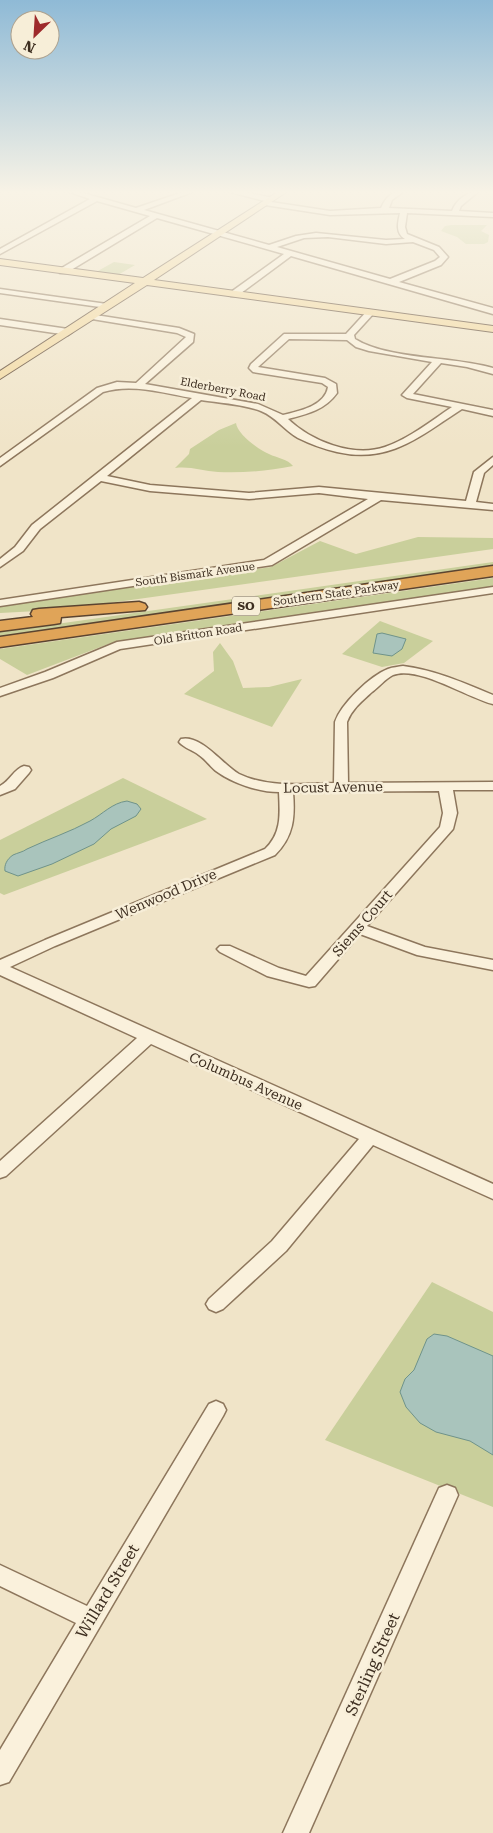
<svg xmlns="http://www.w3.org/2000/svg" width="493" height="1833" viewBox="0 0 493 1833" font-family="'Roboto Serif',serif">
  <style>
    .green { fill: #c9cf9b }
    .water { fill: #a9c4bc; stroke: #6f938a }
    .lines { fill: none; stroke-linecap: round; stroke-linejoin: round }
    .minor-casing { stroke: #8d765c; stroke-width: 3 }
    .major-casing { stroke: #5b4430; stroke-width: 2 }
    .highway-casing { stroke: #5b4430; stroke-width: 3 }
    .minor { fill: #faf1dc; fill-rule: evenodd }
    .major { fill: #f3d9a0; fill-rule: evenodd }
    .highway { fill: #e0a458; fill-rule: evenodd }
    .labels { text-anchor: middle; stroke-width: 5; stroke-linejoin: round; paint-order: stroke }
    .far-street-label { font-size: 11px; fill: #3d2e20; stroke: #f7eed8 }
    .shield { fill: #f7eed8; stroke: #756857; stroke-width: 1 }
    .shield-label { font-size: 12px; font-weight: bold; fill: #3d2e20 }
    .street-label { font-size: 14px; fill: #3d2e20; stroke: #f7eed8 }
    .near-street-label { font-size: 16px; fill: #3d2e20; stroke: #f7eed8 }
  </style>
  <rect width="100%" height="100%" fill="#f0e4c8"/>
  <!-- green -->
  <g class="green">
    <path d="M451 225H487L481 231 489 235 488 242 484 244H466L457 237 441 231 445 226Z"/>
    <path d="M114 262 135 265 118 275 96 272Z"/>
    <path d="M236 423C237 434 259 450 269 454 277 458 288 459 293 466 269 471 243 473 218 472 203 471 190 466 175 468L189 454 190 449 219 430Z"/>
    <path d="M418 537 493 538V549L131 600 57 610 0 613V605L271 567 320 541 356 554Z"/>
    <path d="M493 562V567L0 638V632Z"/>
    <path d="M493 578V587L111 643 27 675 0 659V649Z"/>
    <path d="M380 621 433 641 404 663 382 667 342 654Z"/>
    <path d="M220 643 233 661 243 688 269 687 302 679 272 727 184 694 214 671 213 652Z"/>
    <path d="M123 778 207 819 4 895 0 893V840Z"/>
    <path d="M432 1282 493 1312V1507L325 1440Z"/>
  </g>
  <!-- water -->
  <g class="water">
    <path d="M382 633 406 639 402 649 392 656 373 653 377 634Z"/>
    <path d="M127 801 137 804 141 809 136 816 111 829 94 844 52 864 18 876 5 871C4 865 7 859 13 855 17 853 23 852 27 849 48 839 70 832 90 821 103 814 112 803 127 801Z"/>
    <path d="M434 1334 447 1336 493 1356V1455L470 1441 436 1432 420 1423 406 1407 400 1392 405 1379 414 1370 427 1339Z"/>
  </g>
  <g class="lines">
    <defs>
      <g id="minor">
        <path d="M67 191H76L136 208 186 191H195L144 210 269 245 296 236 316 233 386 240 405 239C395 233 398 222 400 213L330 215 265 205 261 203 265 201 230 192 229 191H239L273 198 271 202 330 211 381 208C386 197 392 191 404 191L392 200 389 208 452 211C456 200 468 191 479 191L461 206 459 211 493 213V217L407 213 405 227 407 234 439 247 448 257 441 265 399 282 493 308V314L291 256 237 296H231V292L284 254 157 218 66 273H60V269L150 216 97 201 0 254V249L90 199ZM328 237 386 244 413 242 434 250 440 257 435 261 390 279 277 247 304 238Z"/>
        <path d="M0 289 107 304 111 306 107 308 0 293Z"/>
        <path d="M368 310 375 312 354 335 355 339C389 360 452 356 493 368V374L467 367 441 363 413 394 493 410V416L462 409C420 436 390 464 337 452 324 449 310 444 298 438 284 430 276 417 261 411 243 404 220 403 201 400L107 476 150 485 249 493 319 487 466 501 474 472 493 457V465L484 473 476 502 493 504V510L381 500 272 565 0 606V600L264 560 368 499 319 493 249 499 150 491 101 481 40 529 23 551 0 567V559L15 547 32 525 192 398C163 393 132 383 103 392L0 466V458L97 388 117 382 136 383 186 337 177 333 92 319 89 318V314L179 328 194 334 193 342 145 384 258 404 283 415C299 411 325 406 328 387L322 383 253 372 249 368 251 364 284 334H346ZM289 339 347 340 356 347 369 351 432 362 402 395 407 398 452 407C431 421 410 438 385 447 353 458 311 441 288 419 307 414 325 410 337 393L336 384 325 378 258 367Z"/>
        <path d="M0 319 68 329 72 332 68 335 0 325Z"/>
        <path d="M493 587V593L120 649 53 678 0 696V688L45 672 117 642Z"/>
        <path d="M403 666C435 670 464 683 493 695V704C468 698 418 665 393 675 385 679 379 687 372 692 362 701 352 709 347 722L348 783 493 782V790H453L457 813 453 829 367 926 425 947 493 960V970L417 955 360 934 315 986 309 987 267 976 220 952 217 949 220 946H230L279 968 306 976 440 827 443 813 439 791 293 792C295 817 294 836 275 855L55 946 10 967 493 1184V1199L373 1145 286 1251 223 1309 216 1312 209 1309 206 1304 209 1299 272 1241 359 1139 151 1044 6 1176 0 1178V1161L137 1038 0 975V960L45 940 265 849C282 833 280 814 279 792 259 792 232 783 216 771 210 766 205 759 199 755 193 750 184 748 179 742L181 739C201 734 223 765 239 774 268 788 303 784 334 783L335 722C341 704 370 676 388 669 393 667 398 667 403 666Z"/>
        <path d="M24 766 29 767 31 770 29 773 15 789 0 795V786C10 781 14 769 24 766Z"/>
        <path d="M216 1401 223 1404 226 1410 223 1416 9 1782 0 1785V1750L76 1623 0 1586V1565L87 1606 209 1404Z"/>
        <path d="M447 1485 455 1488 458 1495 309 1833H283L439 1488Z"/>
      </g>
      <path id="major" d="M279 191H288L154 280 493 326V332L147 285 0 379V371L135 283 0 265V259L143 278Z"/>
      <g id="highway">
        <path d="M493 566V576L0 647V637Z"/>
        <path d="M139 602 145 604 147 607 145 610 61 617 60 623 54 624 0 631V621L33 617 31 614 33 610 39 609Z"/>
      </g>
    </defs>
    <!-- minor casing -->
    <use href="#minor" class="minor-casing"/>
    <!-- major casing -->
    <use href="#major" class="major-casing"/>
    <!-- highway casing -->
    <use href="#highway" class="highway-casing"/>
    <!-- minor -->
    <use href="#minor" class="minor"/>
    <!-- major -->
    <use href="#major" class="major"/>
    <!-- highway -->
    <use href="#highway" class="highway"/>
  </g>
  <!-- sky -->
  <linearGradient id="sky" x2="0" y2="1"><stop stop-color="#8fbad6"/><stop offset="0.43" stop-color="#f8f3e6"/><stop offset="1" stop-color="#f8f3e6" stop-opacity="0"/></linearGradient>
  <rect width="493" height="447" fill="url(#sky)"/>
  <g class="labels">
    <!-- far-street labels -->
    <g class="far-street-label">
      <text transform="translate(223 389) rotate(11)" y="4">Elderberry Road</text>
      <text transform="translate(195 574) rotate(-8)" y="4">South Bismark Avenue</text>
      <text transform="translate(336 593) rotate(-8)" y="4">Southern State Parkway</text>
      <text transform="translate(198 634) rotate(-9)" y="4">Old Britton Road</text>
    </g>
    <!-- shield labels -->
    <rect class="shield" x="232" y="596.5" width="28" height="19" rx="4"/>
    <g class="shield-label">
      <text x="246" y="610">SO</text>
    </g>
    <!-- street labels -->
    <g class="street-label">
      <text transform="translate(333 787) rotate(-1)" y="5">Locust Avenue</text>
      <text transform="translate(166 894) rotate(-23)" y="5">Wenwood Drive</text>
      <text transform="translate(362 923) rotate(-49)" y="5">Siems Court</text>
      <text transform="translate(246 1081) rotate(24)" y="5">Columbus Avenue</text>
    </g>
    <!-- near-street labels -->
    <g class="near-street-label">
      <text transform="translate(107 1591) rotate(-59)" y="6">Willard Street</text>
      <text transform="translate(372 1664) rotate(-66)" y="6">Sterling Street</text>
    </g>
  </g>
  <!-- north arrow -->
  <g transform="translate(35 35) rotate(205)"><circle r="24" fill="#f7eed8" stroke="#ada18e"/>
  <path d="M0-4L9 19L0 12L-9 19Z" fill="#9e2a2b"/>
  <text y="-8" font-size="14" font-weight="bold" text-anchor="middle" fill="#3d2e20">N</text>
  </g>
</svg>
